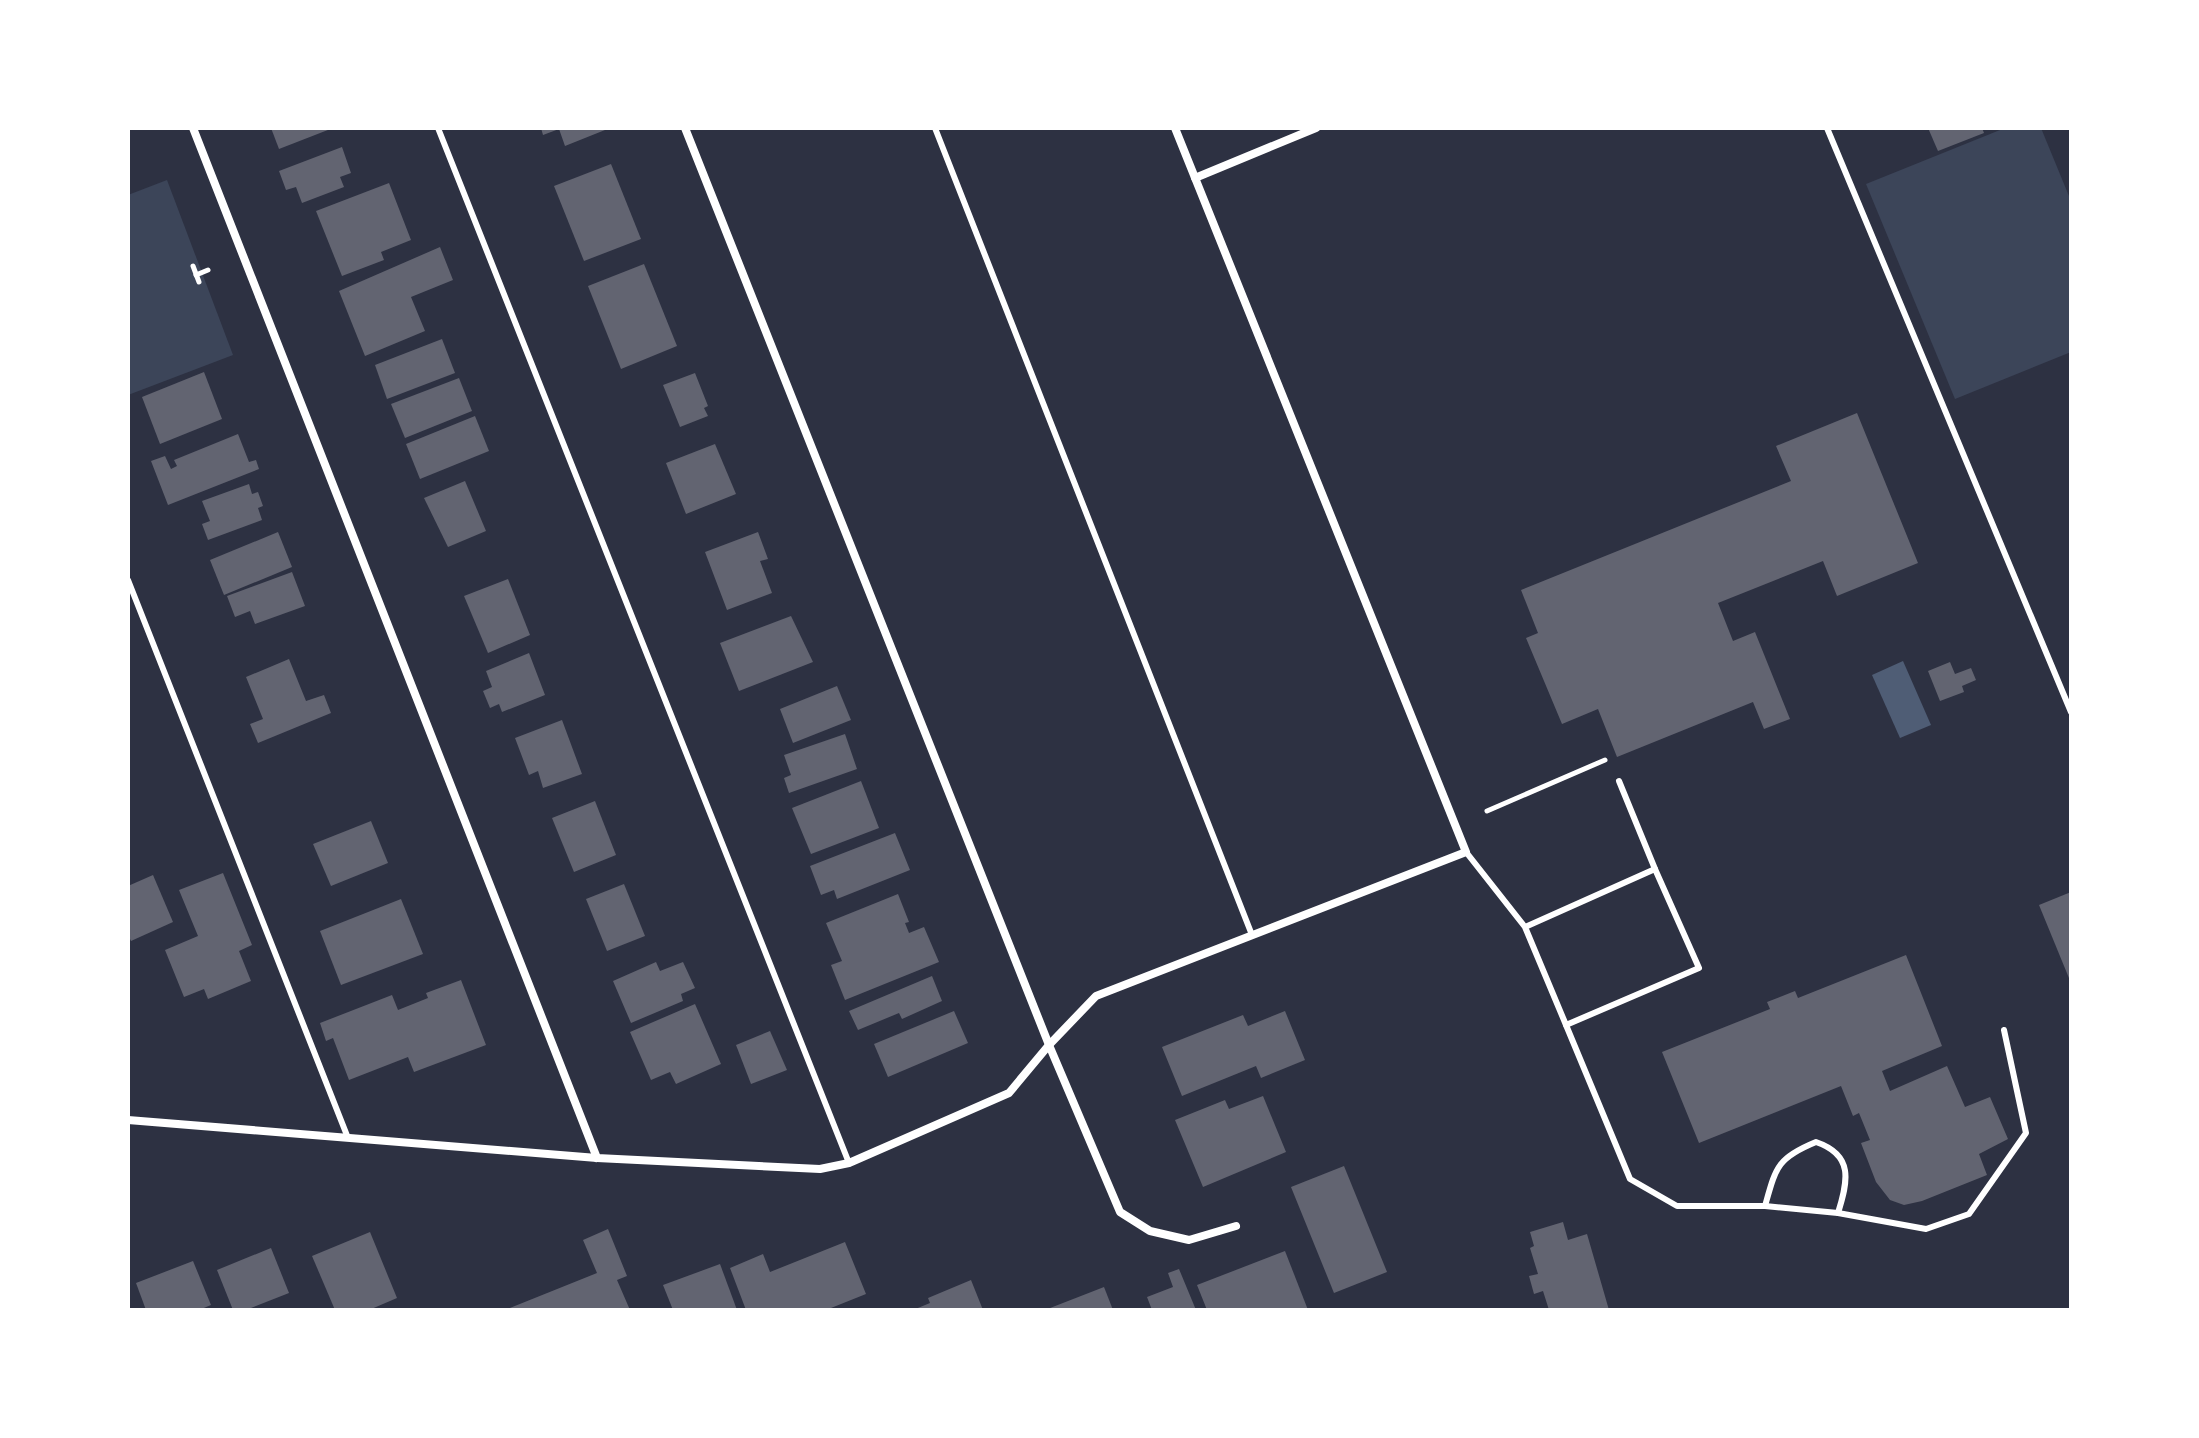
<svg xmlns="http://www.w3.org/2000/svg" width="2199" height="1438" viewBox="0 0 2199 1438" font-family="Karla,sans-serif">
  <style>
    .green { fill: #3c4559 }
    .water { fill: #4f5d75 }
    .building { fill: #626471 }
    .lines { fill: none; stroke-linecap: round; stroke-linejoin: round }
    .path { stroke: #fff; stroke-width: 5 }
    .service { stroke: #fff; stroke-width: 6 }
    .minor { stroke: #fff; stroke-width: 8 }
  </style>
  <rect width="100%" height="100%" fill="#2d3142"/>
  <!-- green -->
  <g class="green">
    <path d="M2005 128H2041L2071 201V352L1955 399 1866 184Z"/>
    <path d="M167 180 233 355 128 395V195Z"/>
  </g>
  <!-- water -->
  <path class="water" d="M1903 661 1931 725 1900 738 1872 675Z"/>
  <!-- building -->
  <g class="building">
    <path d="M271 128H333L279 149Z"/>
    <path d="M541 128H610L565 146 559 129 543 135Z"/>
    <path d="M1928 128H1982L1984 133 1938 151Z"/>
    <path d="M342 147 351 173 340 177 344 187 302 203 296 187 286 190 279 171Z"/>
    <path d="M611 164 641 239 584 261 554 186Z"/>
    <path d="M389 183 411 240 381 252 384 260 342 276 316 211Z"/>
    <path d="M440 247 453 280 411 297 425 331 365 356 339 291Z"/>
    <path d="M644 264 677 346 621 369 588 286Z"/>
    <path d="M442 339 455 373 387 399 375 365Z"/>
    <path d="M204 372 222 419 160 444 142 397Z"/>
    <path d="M695 373 708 406 704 408 708 416 680 427 663 385Z"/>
    <path d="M459 378 472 411 405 438 391 404Z"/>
    <path d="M1857 413 1918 563 1837 596 1823 561 1718 603 1733 641 1755 632 1790 719 1764 729 1753 702 1617 757 1598 709 1562 724 1526 638 1538 633 1521 590 1791 481 1776 446Z"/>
    <path d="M475 416 489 451 420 479 406 444Z"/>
    <path d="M238 434 249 462 256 460 259 469 168 505 151 461 165 456 171 469 177 466 174 460Z"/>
    <path d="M715 444 736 494 686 514 666 463Z"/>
    <path d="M465 481 486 531 448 547 424 498Z"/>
    <path d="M249 484 252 494 258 492 263 506 258 508 262 520 208 540 202 524 210 521 202 501Z"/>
    <path d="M278 532 292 567 224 595 210 560Z"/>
    <path d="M758 532 768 559 760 561 772 593 727 610 705 552Z"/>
    <path d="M292 572 305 606 255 624 250 611 235 617 227 596Z"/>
    <path d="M508 579 530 635 488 653 464 596Z"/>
    <path d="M791 616 813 662 739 691 720 643Z"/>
    <path d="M529 653 545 695 502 712 499 704 490 708 483 691 492 687 486 671Z"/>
    <path d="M289 659 306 701 324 695 331 713 258 743 250 724 263 719 246 677Z"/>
    <path d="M1950 662 1955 674 1971 668 1976 680 1962 686 1964 692 1940 701 1928 671Z"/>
    <path d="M837 686 851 720 793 743 780 709Z"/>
    <path d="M562 720 582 774 543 788 538 771 529 775 515 738Z"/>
    <path d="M845 734 857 769 789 793 784 778 791 775 784 755Z"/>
    <path d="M861 781 879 828 811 854 792 808Z"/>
    <path d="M595 801 616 855 574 872 552 818Z"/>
    <path d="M371 821 388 863 331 886 313 844Z"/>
    <path d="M895 833 910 870 837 899 834 890 821 895 810 866Z"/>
    <path d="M223 873 252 945 239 951 251 981 208 999 204 989 184 997 165 950 198 936 179 890Z"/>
    <path d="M153 875 173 922 131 941 128 935V886Z"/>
    <path d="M624 884 645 936 607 951 586 899Z"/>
    <path d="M2071 892V983L2039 905Z"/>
    <path d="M898 894 909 922 905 923 909 933 924 927 939 962 845 1000 831 965 842 961 826 923Z"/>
    <path d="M401 899 423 954 341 985 320 931Z"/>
    <path d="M1906 955 1942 1046 1882 1071 1890 1091 1947 1066 1965 1107 1990 1097 2008 1139 1979 1154 1987 1175 1922 1201 1904 1205 1890 1200 1876 1182 1861 1143 1870 1140 1859 1113 1853 1116 1841 1086 1699 1143 1662 1052 1770 1009 1767 1002 1795 991 1798 998Z"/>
    <path d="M656 962 660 971 683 962 695 988 681 994 683 1001 631 1023 613 981Z"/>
    <path d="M932 976 942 1001 902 1019 899 1013 858 1030 849 1011Z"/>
    <path d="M461 980 486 1045 414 1072 408 1057 349 1080 333 1038 326 1041 320 1023 392 995 398 1010 428 998 426 993Z"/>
    <path d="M695 1004 721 1064 676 1084 670 1072 651 1080 630 1032Z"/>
    <path d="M954 1011 968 1043 888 1077 874 1044Z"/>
    <path d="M1285 1011 1305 1060 1261 1078 1256 1066 1182 1096 1162 1047 1243 1015 1248 1026Z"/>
    <path d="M770 1031 787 1070 751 1084 736 1045Z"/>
    <path d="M1263 1096 1286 1152 1203 1187 1175 1120 1225 1100 1229 1109Z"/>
    <path d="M1344 1166 1387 1272 1334 1293 1291 1187Z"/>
    <path d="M1563 1222 1568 1240 1587 1234 1609 1310H1549L1543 1291 1534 1294 1529 1276 1538 1274 1530 1248 1534 1246 1530 1232Z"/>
    <path d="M608 1229 627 1276 617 1280 630 1310H505L597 1273 583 1240Z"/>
    <path d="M370 1232 397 1298 369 1310H335L312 1256Z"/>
    <path d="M845 1242 866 1294 826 1310H746L730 1268 763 1254 770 1272Z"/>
    <path d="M271 1248 289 1293 246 1310H233L217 1270Z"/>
    <path d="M1285 1251 1308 1310H1207L1197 1285Z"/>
    <path d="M193 1261 211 1305 199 1310H146L136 1283Z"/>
    <path d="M720 1264 737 1310H673L663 1285Z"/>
    <path d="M1179 1269 1196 1310H1152L1147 1297 1173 1287 1168 1273Z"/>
    <path d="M971 1280 983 1310H913L930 1303 928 1298Z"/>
    <path d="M1104 1287 1113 1310H1045Z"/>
  </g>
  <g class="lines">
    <!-- path -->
    <g class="path">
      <path d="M193 266 199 282"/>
      <path d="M196 275 208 270"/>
      <path d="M1487 811 1605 760"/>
    </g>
    <!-- service -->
    <g class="service">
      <path d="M438 128 849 1163"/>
      <path d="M935 128 1252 935"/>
      <path d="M1827 128 2071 712"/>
      <path d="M128 580 348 1138"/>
      <path d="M1619 781 1655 869"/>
      <path d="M1466 852 1525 927 1655 869 1699 968 1566 1025 1525 927"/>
      <path d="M1566 1025 1630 1179 1677 1206H1765L1838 1213 1926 1229 1969 1214 2026 1133 2004 1030"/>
      <path d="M1765 1206C1776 1167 1777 1158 1816 1142 1854 1155 1848 1181 1838 1213"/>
    </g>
    <!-- minor -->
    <g class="minor">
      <path d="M193 128 597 1158"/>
      <path d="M685 128 1049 1045 1120 1212 1150 1231 1189 1240 1236 1226"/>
      <path d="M1195 178 1316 128"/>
      <path d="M128 1120 597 1158 820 1169 849 1163 1009 1093 1049 1045 1096 996 1466 852 1175 128"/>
    </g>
  </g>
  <!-- border -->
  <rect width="2199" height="1438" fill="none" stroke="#ffffff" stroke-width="260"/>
</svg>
